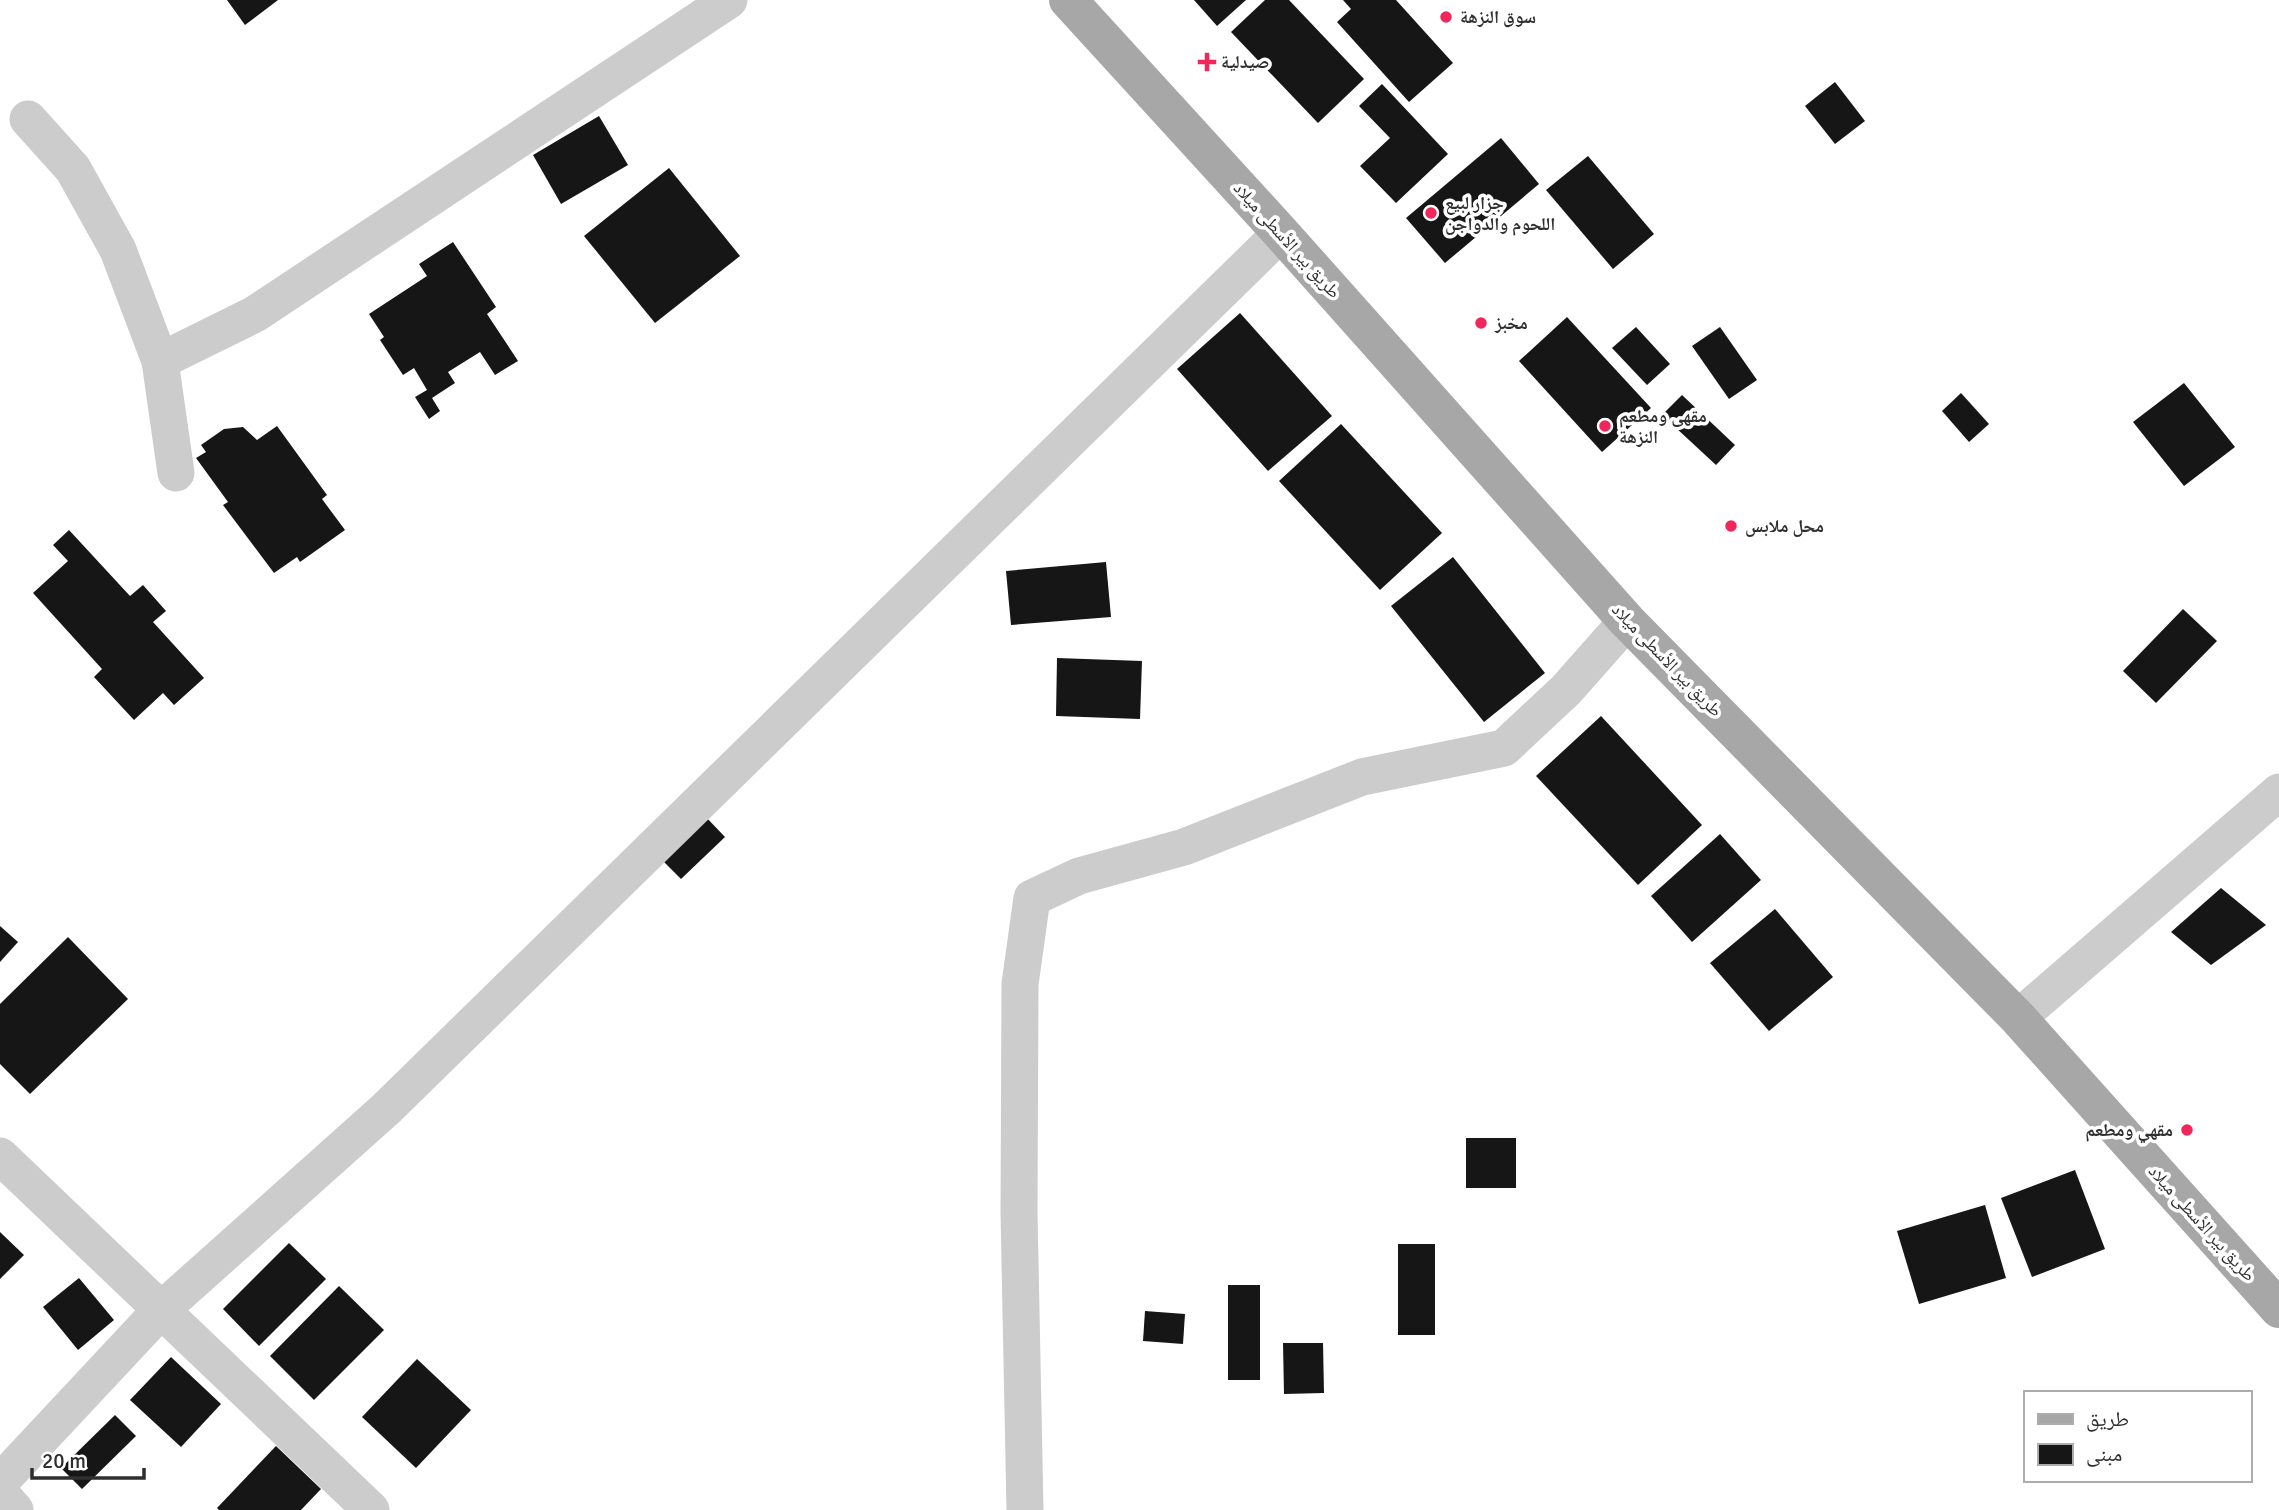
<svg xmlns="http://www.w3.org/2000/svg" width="2279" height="1510" viewBox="0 0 2279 1510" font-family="Signika,'Noto Naskh Arabic',sans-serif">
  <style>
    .building { fill: #161616 }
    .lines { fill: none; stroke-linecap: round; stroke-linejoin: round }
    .minor { stroke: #ccc; stroke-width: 37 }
    .primary { stroke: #a7a7a7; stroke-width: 38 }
    .poi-dot { fill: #ef275a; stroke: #fff; stroke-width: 2.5 }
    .labels { text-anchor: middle; stroke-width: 7; stroke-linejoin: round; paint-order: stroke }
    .poi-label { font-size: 18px; font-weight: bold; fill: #2f2f2f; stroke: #fff; text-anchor: start }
    .street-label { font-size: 18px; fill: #2f2f2f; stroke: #fff }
  </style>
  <rect width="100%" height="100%" fill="#fff"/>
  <!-- building -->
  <g class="building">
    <path d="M227 0H278L245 25Z"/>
    <path d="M1194 0H1246L1217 26Z"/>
    <path d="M1265 0H1289L1364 79 1318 123 1231 32Z"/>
    <path d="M1343 0H1396L1453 63 1409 102 1337 22 1351 9Z"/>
    <path d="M1835 82 1865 121 1835 144 1805 106Z"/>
    <path d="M1382 84 1448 154 1396 203 1360 166 1390 138 1359 106Z"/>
    <path d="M599 116 628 165 561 204 533 155Z"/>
    <path d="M1501 138 1539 184 1445 263 1406 218Z"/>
    <path d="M1588 156 1654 234 1613 269 1546 190Z"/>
    <path d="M669 168 740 256 655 323 584 236Z"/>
    <path d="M453 242 496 307 487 314 518 361 495 375 480 352 448 372 455 383 432 398 440 411 429 419 415 397 427 390 414 368 403 375 380 340 384 337 369 314 427 276 419 264Z"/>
    <path d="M1240 313 1332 416 1268 471 1177 369Z"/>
    <path d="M1567 317 1651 408 1602 452 1519 361Z"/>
    <path d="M1636 327 1670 364 1647 385 1612 348Z"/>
    <path d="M1720 327 1757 380 1729 399 1692 346Z"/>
    <path d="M2184 383 2235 447 2184 486 2133 422Z"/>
    <path d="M1961 393 1989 424 1969 442 1942 411Z"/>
    <path d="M1682 395 1735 445 1716 465 1662 415Z"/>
    <path d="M1341 424 1442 533 1380 590 1279 481Z"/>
    <path d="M277 426 327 495 322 499 345 530 300 562 297 557 274 573 223 505 228 502 196 458 206 452 201 445 224 429 243 427 257 440Z"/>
    <path d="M69 530 130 596 143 585 166 611 153 622 204 678 174 705 163 693 134 720 94 677 102 669 33 593 68 561 53 545Z"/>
    <path d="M1453 557 1545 673 1484 722 1391 606Z"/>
    <path d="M1106 562 1111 617 1011 625 1006 571Z"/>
    <path d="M2183 609 2217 641 2156 703 2123 671Z"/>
    <path d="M1057 658 1142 661 1140 719 1056 716Z"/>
    <path d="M1601 716 1702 825 1638 885 1536 776Z"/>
    <path d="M704 815 725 837 681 879 660 858Z"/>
    <path d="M1720 834 1761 880 1692 942 1651 896Z"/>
    <path d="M2221 888 2266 925 2211 965 2171 932Z"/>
    <path d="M1775 909 1833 977 1769 1031 1710 963Z"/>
    <path d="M0 926 18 942 0 962Z"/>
    <path d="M68 937 128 999 30 1094 0 1064V1004Z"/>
    <rect x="1466" y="1138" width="50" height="50"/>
    <path d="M2075 1170 2105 1249 2032 1277 2001 1198Z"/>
    <path d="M1985 1205 2006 1278 1919 1304 1897 1231Z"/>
    <path d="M0 1232 24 1255 0 1279Z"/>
    <path d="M289 1243 326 1279 259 1346 223 1309Z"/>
    <rect x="1398" y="1244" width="37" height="91"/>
    <path d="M79 1278 114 1320 78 1350 43 1307Z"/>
    <rect x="1228" y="1285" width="32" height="95"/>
    <path d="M339 1286 384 1330 314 1400 270 1356Z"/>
    <path d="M1145 1311 1185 1314 1183 1344 1143 1341Z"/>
    <path d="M1283 1343H1323L1324 1393 1284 1394Z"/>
    <path d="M171 1357 221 1404 181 1447 130 1400Z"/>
    <path d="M417 1359 471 1410 416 1468 362 1417Z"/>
    <path d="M115 1415 136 1436 82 1489 61 1468Z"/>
    <path d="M276 1446 321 1489 301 1510H219L217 1508Z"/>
  </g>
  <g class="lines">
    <!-- minor -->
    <g class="minor">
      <path d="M28 119 73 169 118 250 160 361 176 473"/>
      <path d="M160 361 255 314 729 0"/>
      <path d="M2018 1018 2279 792"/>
      <path d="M0 1156 371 1510"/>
      <path d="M0 1482 160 1311 386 1109 1281 233"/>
      <path d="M0 1493 15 1510"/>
      <path d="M1025 1510 1019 1212 1020 984 1032 898 1079 876 1184 847 1362 777 1504 748 1566 690 1627 621"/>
    </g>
    <!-- primary -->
    <path class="primary" d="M1068 0 1281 233 1627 621 2018 1018 2279 1309"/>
  </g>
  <!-- markers -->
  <g class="poi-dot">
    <circle cx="1446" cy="17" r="7"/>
    <path d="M1203.5 51.5h7v7h7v7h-7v7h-7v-7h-7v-7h7z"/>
    <circle cx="1431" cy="213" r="7"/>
    <circle cx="1481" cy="323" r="7"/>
    <circle cx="1605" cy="426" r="7"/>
    <circle cx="1731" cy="526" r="7"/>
    <circle cx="2187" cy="1130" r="7"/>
  </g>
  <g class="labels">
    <!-- poi labels -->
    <g class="poi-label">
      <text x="1460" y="23">سوق النزهة</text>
      <text x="1221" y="68">صيدلية</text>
      <text x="1445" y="209">جزار لبيع<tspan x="1445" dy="21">اللحوم والدواجن</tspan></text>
      <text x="1495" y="329">مخبز</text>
      <text x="1619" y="422">مقهى ومطعم<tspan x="1619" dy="21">النزهة</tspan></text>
      <text x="1745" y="532">محل ملابس</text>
      <text x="2173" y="1136" text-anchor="end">مقهي ومطعم</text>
    </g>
    <!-- street labels -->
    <g class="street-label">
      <text transform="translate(1287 240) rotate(48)" y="6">طريق بير الأسطى ميلاد</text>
      <text transform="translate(1667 660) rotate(46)" y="6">طريق بير الأسطى ميلاد</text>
      <text transform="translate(2202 1223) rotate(48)" y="6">طريق بير الأسطى ميلاد</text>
    </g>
  </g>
  <!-- legend -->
  <rect x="2024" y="1391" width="228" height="91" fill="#ffffff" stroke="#acacac" stroke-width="2"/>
  <rect x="2038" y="1414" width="35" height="10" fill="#a7a7a7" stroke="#acacac" stroke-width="2"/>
  <text x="2086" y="1426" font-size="21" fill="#2f2f2f">طريق</text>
  <rect x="2038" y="1444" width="35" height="21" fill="#161616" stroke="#acacac" stroke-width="2"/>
  <text x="2086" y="1461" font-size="21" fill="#2f2f2f">مبنى</text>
  <!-- scale -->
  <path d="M32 1468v10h112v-10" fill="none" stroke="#2f2f2f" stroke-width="3.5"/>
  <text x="42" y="1468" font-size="21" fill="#2f2f2f" stroke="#ffffff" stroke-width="5" paint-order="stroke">20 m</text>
</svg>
